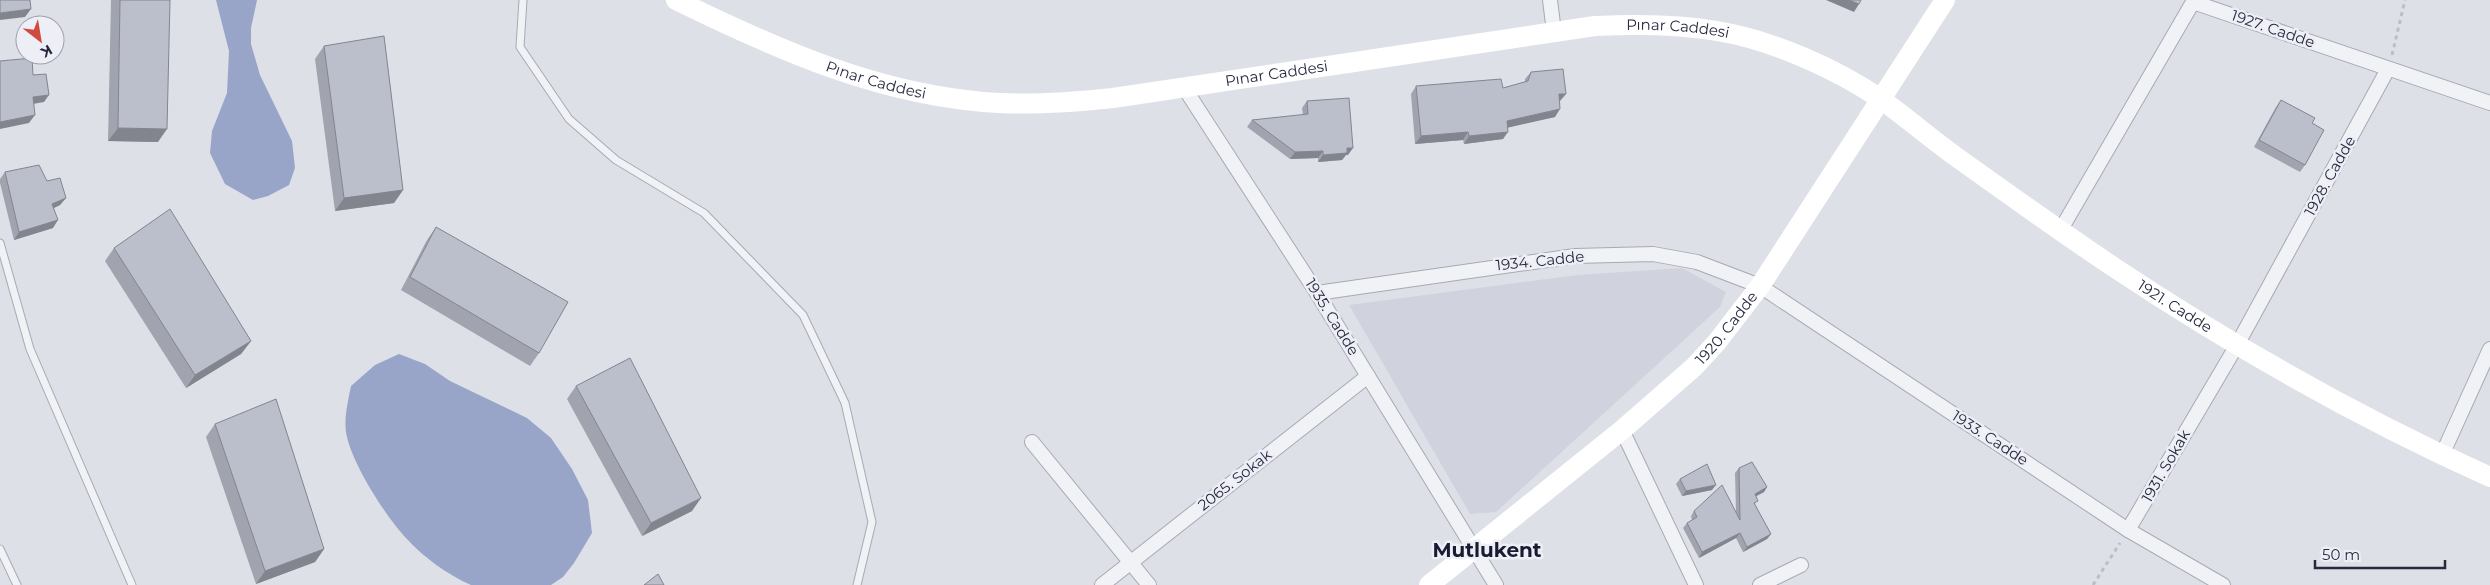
<svg xmlns="http://www.w3.org/2000/svg" width="2490" height="585" viewBox="0 0 2490 585" font-family="Montserrat,sans-serif">
  <style>
    .built { fill: #d0d2dd }
    .water { fill: #98a5c9 }
    .lines { fill: none; stroke-linecap: round; stroke-linejoin: round }
    .lane-casing { stroke: #a7a9b5; stroke-width: 9 }
    .street-casing { stroke: #a7a9b5; stroke-width: 16 }
    .path { stroke: #bcbec6; stroke-width: 3; stroke-dasharray: 4 4; stroke-linecap: butt }
    .lane { stroke: #f1f2f6; stroke-width: 7 }
    .street { stroke: #f1f2f6; stroke-width: 14 }
    .secondary { stroke: #fff; stroke-width: 20 }
    .wall { fill: #a1a3af }
    .shaded-wall { fill: #83858e }
    .building { fill: #bbbecb; stroke: #83858e }
    .labels { text-anchor: middle; stroke-width: 5; stroke-linejoin: round; paint-order: stroke }
    .street-label { font-size: 15px; fill: #272a3f; stroke: #eeeff6 }
    .district-label { font-size: 20px; font-weight: bold; fill: #191c30; stroke: #eeeff6 }
  </style>
  <rect width="100%" height="100%" fill="#dee0e8"/>
  <!-- built -->
  <path class="built" d="M1682 268 1726 292 1720 307 1496 512 1470 514 1349 305 1578 275Z"/>
  <!-- water -->
  <g class="water">
    <path d="M216 0H257L251 28V44L260 75 292 141 295 168 289 185 268 196 253 200 225 184 210 153 212 131 227 93 229 51Z"/>
    <path d="M399 354 425 364 450 381 527 418 551 438 572 469 588 500 592 533 574 563 563 577 551 585H471C448 575 423 557 406 538 386 517 350 461 346 432 344 418 348 401 351 386L375 365Z"/>
  </g>
  <g class="lines">
    <defs>
      <g id="lane">
        <path d="M523 0 520 47 569 119 616 160 704 213 803 315 845 403 872 522 857 585"/>
        <path d="M0 243 30 349 132 585"/>
        <path d="M0 549 17 585"/>
      </g>
      <g id="street">
        <path d="M1550 0 1554 32"/>
        <path d="M1185 89 1317 293 1496 585"/>
        <path d="M2060 231 2193 2 2490 103"/>
        <path d="M1317 293 1575 256 1653 254 1697 262 1760 286 2128 530 2223 585"/>
        <path d="M1622 430 1696 585"/>
        <path d="M1032 442 1149 585"/>
        <path d="M2442 455 2490 349"/>
        <path d="M2128 530 2237 345 2388 69"/>
        <path d="M1102 585 1368 376"/>
        <path d="M1760 585 1801 565"/>
      </g>
    </defs>
    <!-- lane casing -->
    <use href="#lane" class="lane-casing"/>
    <!-- street casing -->
    <use href="#street" class="street-casing"/>
    <!-- path -->
    <g class="path">
      <path d="M2392 55 2405 0"/>
      <path d="M2093 585 2120 543"/>
    </g>
    <!-- lane -->
    <use href="#lane" class="lane"/>
    <!-- street -->
    <use href="#street" class="street"/>
    <!-- secondary -->
    <g class="secondary">
      <path id="s1" d="M676 0C778 50 883 97 999 103 1037 105 1075 102 1113 98L1595 26C1636 24 1677 24 1717 31 1772 40 1837 69 1882 100 1907 118 1930 138 1955 156 2008 194 2061 232 2115 268 2234 347 2359 418 2490 477"/>
      <path id="s2" d="M1429 585 1622 430 1694 367 1717 342 1760 286 1945 0"/>
    </g>
  </g>
  <!-- wall -->
  <g class="wall">
    <path d="M111 0H170L158 142 108 141Z"/>
    <path d="M324 46 403 190 394 203 335 211 315 59Z"/>
    <path d="M1531 72 1560 101 1555 117 1508 127 1503 139 1464 144 1463 140 1415 144 1411 94 1416 86 1503 88 1525 82V79Z"/>
    <path d="M2281 100 2312 123 2305 165 2300 172 2254 147 2276 107Z"/>
    <path d="M1307 101 1348 155H1346L1342 160 1318 162V158L1290 159 1247 127 1252 120 1303 115 1302 108Z"/>
    <path d="M5 172 47 181 66 198 60 205 53 208V228L14 240 0 183V179Z"/>
    <path d="M436 227 539 353 530 366 401 290 427 240Z"/>
    <path d="M114 248 251 341 241 354 186 388 105 261Z"/>
    <path d="M576 386 692 511 642 536 567 399Z"/>
    <path d="M215 424 324 549 315 562 256 584 206 437Z"/>
    <path d="M1739 468 1767 487 1764 492 1756 496 1755 505 1771 534 1767 539 1743 552 1736 538 1699 558 1683 528 1687 523 1692 520 1691 516 1694 511 1736 512 1735 473Z"/>
    <path d="M1680 479 1712 490 1682 496 1676 484Z"/>
  </g>
  <!-- shaded-wall -->
  <g class="shaded-wall">
    <path d="M1826 0H1849L1859 4 1854 12Z"/>
    <path d="M31 9 25 17 0 20V13Z"/>
    <path d="M1559 94H1566L1560 101 1554 102Z"/>
    <path d="M49 95 44 102 27 105 33 97Z"/>
    <path d="M1560 109 1555 117 1502 129 1507 121Z"/>
    <path d="M35 115 29 123 0 129V122Z"/>
    <path d="M118 128 167 129 158 142 108 141Z"/>
    <path d="M1468 132 1463 140 1415 144 1421 136Z"/>
    <path d="M1508 132 1503 139 1464 144 1469 136Z"/>
    <path d="M1347 148H1353L1348 155H1346L1342 160 1318 162 1323 155Z"/>
    <path d="M1323 151 1318 158 1290 159 1295 152Z"/>
    <path d="M403 190 394 203 335 211 344 198Z"/>
    <path d="M66 198 60 205 46 212 52 204Z"/>
    <path d="M58 220 53 228 14 240 19 232Z"/>
    <path d="M251 341 241 354 186 388 195 375Z"/>
    <path d="M1716 485 1712 490 1682 496 1686 491Z"/>
    <path d="M1767 487 1764 492 1751 499 1755 494Z"/>
    <path d="M701 498 692 511 642 536 651 523Z"/>
    <path d="M1740 533 1736 538 1699 558 1702 552Z"/>
    <path d="M1771 534 1767 539 1743 552 1747 547Z"/>
    <path d="M324 549 315 562 256 584 265 571Z"/>
  </g>
  <!-- building -->
  <g class="building">
    <path d="M0 0H30L31 9 0 13Z"/>
    <path d="M120 0H170L167 129 118 128Z"/>
    <path d="M1849 0H1861L1859 4Z"/>
    <path d="M384 36 403 190 344 198 324 46Z"/>
    <path d="M32 58 33 75 46 74 49 95 33 97 35 115 0 122V61Z"/>
    <path d="M1563 69 1566 94H1559L1560 109 1507 121 1508 132 1469 136 1468 132 1421 136 1416 86 1501 79 1503 88 1528 81 1531 72Z"/>
    <path d="M1349 98 1353 148H1347V153L1323 155V151L1295 152 1252 120 1308 114 1307 101Z"/>
    <path d="M2281 100 2315 118 2312 123 2324 130 2305 165 2259 140Z"/>
    <path d="M39 165 47 181 60 178 66 198 52 204 58 220 19 232 5 172Z"/>
    <path d="M170 209 251 341 195 375 114 248Z"/>
    <path d="M436 227 568 302 539 353 410 277Z"/>
    <path d="M630 358 701 498 651 523 576 386Z"/>
    <path d="M276 399 324 549 265 571 215 424Z"/>
    <path d="M1752 462 1767 487 1755 494 1758 501 1754 503 1771 534 1747 547 1740 533 1702 552 1687 523 1697 517 1694 511 1722 485 1740 520 1739 468Z"/>
    <path d="M1707 464 1716 485 1686 491 1680 479Z"/>
    <path d="M658 574 664 585H644Z"/>
  </g>
  <g class="labels">
    <!-- street labels -->
    <g class="street-label">
      <text transform="translate(2273 29) rotate(19)" y="5">1927. Cadde</text>
      <text dy="5" stroke="none"><textPath href="#s1" startOffset="1026">Pınar Caddesi</textPath></text>
      <text dy="5" stroke="none"><textPath href="#s1" startOffset="621">Pınar Caddesi</textPath></text>
      <text dy="5" stroke="none"><textPath href="#s1" startOffset="216">Pınar Caddesi</textPath></text>
      <text transform="translate(2330 176) rotate(-61)" y="5">1928. Cadde</text>
      <text transform="translate(1540 261) rotate(-6)" y="5">1934. Cadde</text>
      <text dy="5" stroke="none"><textPath href="#s1" startOffset="1604">1921. Cadde</textPath></text>
      <text transform="translate(1332 317) rotate(58)" y="5">1935. Cadde</text>
      <text dy="5" stroke="none"><textPath href="#s2" startOffset="394">1920. Cadde</textPath></text>
      <text transform="translate(1990 438) rotate(33)" y="5">1933. Cadde</text>
      <text transform="translate(2166 466) rotate(-60)" y="5">1931. Sokak</text>
      <text transform="translate(1235 480) rotate(-38)" y="5">2065. Sokak</text>
    </g>
    <!-- district labels -->
    <g class="district-label">
      <text x="1487" y="557">Mutlukent</text>
    </g>
  </g>
  <!-- north arrow -->
  <g transform="translate(40 40) rotate(149)"><circle r="24" fill="#eeeff6" stroke="#9ea0ad"/>
  <path d="M0-4L9 19L0 12L-9 19Z" fill="#d04a40"/>
  <text y="-8" font-size="14" font-weight="bold" text-anchor="middle" fill="#272a3f">K</text>
  </g>
  <!-- scale -->
  <path d="M2315 560v8h130v-8" fill="none" stroke="#272a3f" stroke-width="2.5"/>
  <text x="2322" y="560" font-size="15" fill="#272a3f" stroke="#eeeff6" stroke-width="4" paint-order="stroke">50 m</text>
</svg>
